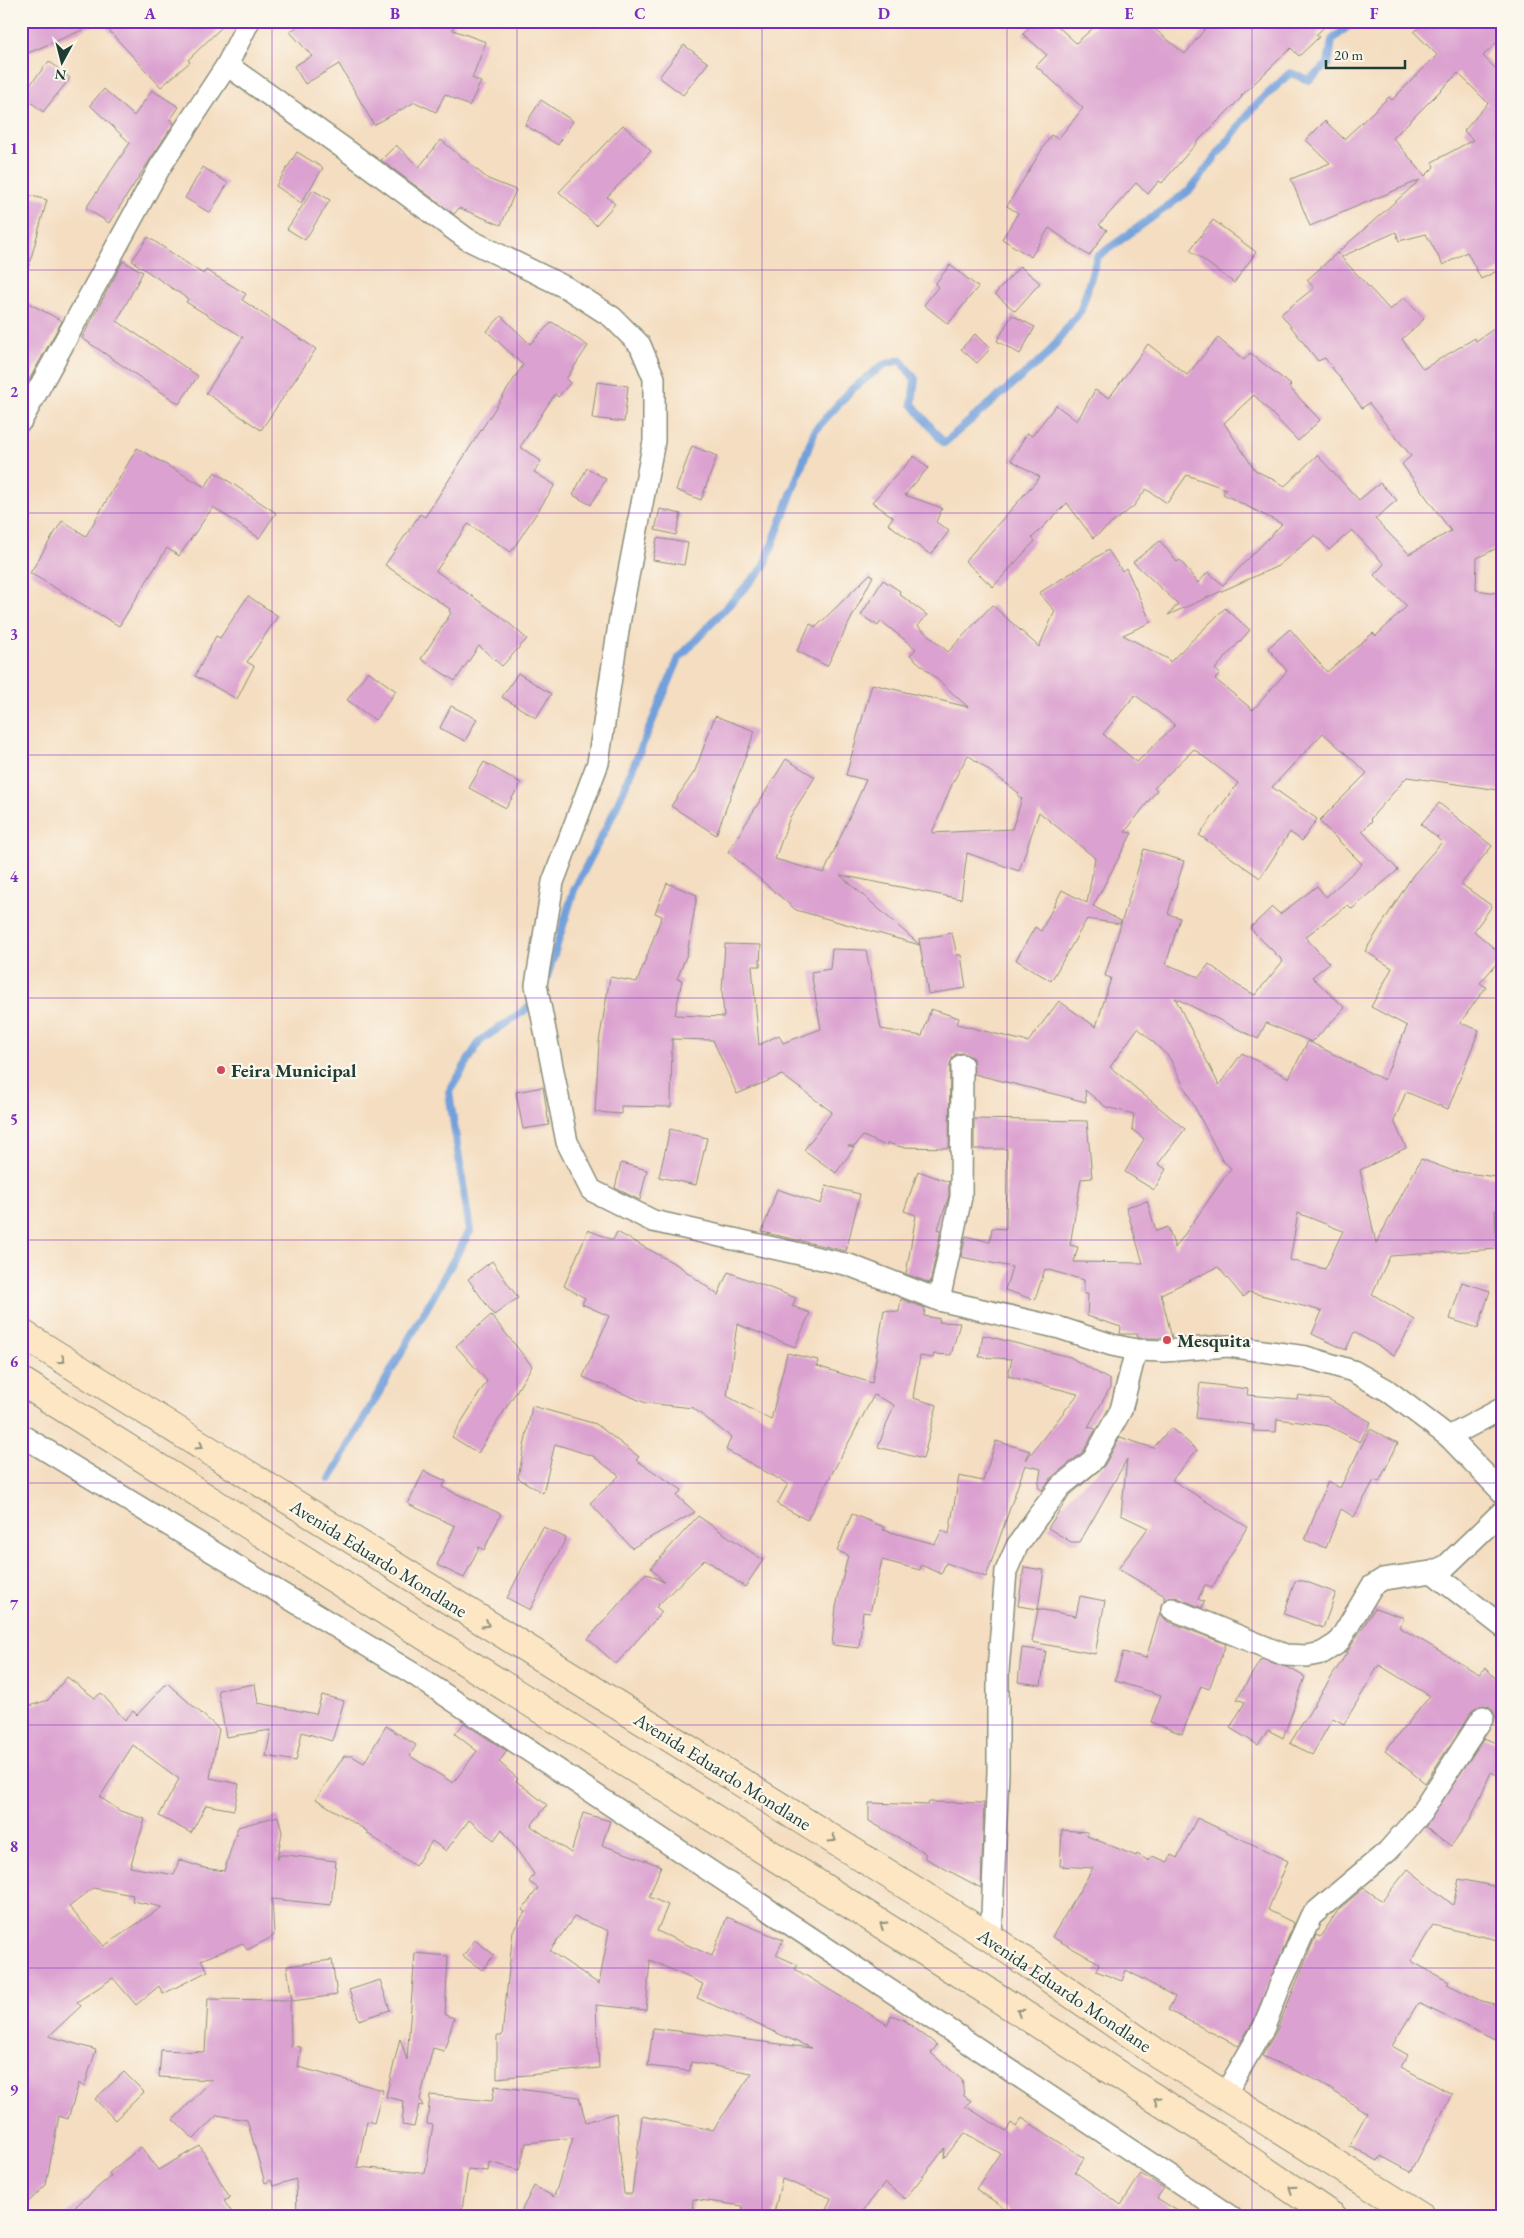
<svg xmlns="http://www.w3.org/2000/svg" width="1524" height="2238" viewBox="0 0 1524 2238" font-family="'EB Garamond',serif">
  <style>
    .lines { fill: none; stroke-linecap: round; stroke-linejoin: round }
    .stream { stroke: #72a0db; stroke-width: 8 }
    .building { fill: #dba1d0; fill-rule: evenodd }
    .minor-casing { stroke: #8a8d7a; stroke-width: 24 }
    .secondary-casing { stroke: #8a8d7a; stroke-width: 30 }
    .minor { stroke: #fff; stroke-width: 21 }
    .secondary { stroke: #fce6c4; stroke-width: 28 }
    .oneway { stroke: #8e927c }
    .grid { fill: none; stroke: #7b2cbf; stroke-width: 1; stroke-opacity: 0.55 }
    .poi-dot { fill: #d1495b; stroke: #fbf7ec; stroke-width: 2 }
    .labels { text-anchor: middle; stroke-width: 4.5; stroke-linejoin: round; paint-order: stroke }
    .poi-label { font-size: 19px; font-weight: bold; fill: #1f3d34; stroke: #fbf7ec; text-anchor: start }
    .street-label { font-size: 19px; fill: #1f3d34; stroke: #fbf7ec }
    .neatline { fill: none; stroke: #7b2cbf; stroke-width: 2 }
    .grid-label { font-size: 16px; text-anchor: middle; font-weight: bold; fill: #7b2cbf }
  </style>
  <rect width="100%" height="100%" fill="#fbf7ec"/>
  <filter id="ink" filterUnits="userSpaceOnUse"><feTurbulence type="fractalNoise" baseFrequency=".02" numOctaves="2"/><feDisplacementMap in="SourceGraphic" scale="10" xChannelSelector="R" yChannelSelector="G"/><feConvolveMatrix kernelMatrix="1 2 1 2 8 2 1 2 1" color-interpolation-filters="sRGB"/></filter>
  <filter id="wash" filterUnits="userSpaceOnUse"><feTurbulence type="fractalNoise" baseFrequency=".0096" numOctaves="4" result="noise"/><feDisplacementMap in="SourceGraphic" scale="20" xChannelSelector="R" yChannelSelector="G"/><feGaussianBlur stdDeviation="1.12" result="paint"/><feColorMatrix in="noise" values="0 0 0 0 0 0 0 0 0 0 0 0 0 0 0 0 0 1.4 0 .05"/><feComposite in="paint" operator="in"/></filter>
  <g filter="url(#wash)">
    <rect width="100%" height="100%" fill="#f4ddc0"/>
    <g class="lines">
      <!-- stream -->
      <g class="stream">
        <path d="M547 977 574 890 614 812 679 658 764 567 815 430 851 390 883 365 900 360 915 379 912 404 944 443 1047 355 1081 310 1097 257 1190 190 1252 109 1290 73 1309 80 1328 64 1332 40 1354 21"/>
        <path d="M330 1479 470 1231 449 1092 480 1041 538 1001"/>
      </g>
    </g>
    <g id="blocks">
      <!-- building -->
      <g class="building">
        <path d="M228 21 188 60 190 62 161 87 101 22 21 56V22Z"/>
        <path d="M304 21H454L453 30 486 42 472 78 481 82 469 106 445 94 436 112 415 102 374 125 339 64 305 84 294 66 312 56 290 32Z"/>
        <path d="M1035 21H1052L1076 43 1101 21H1145L1185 54 1211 21H1330L1316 35 1319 37 1299 56 1291 48 1241 96 1242 97 1200 139 1162 183 1159 181 1148 194 1136 183 1099 225 1107 230 1089 256 1049 228 1031 257 1002 239 1018 213 1007 206 1051 135 1058 139 1083 108 1036 66 1047 55 1023 34Z"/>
        <path d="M1426 21H1503V36L1483 56 1503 76V268L1481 279 1467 252 1443 265 1426 234 1399 241 1396 232 1341 257 1390 310 1404 297 1424 319 1402 339 1423 369 1475 338 1476 341 1503 323V545L1477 558 1476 590 1503 594V764L1499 790 1407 777 1370 819 1372 821 1362 831 1398 870 1352 909 1348 905 1305 937 1329 963 1312 977 1345 1008 1312 1042 1266 1023 1258 1039 1175 998 1219 1085 1242 1053 1289 1078 1308 1041 1384 1080 1407 1026 1371 1007 1392 968 1365 951 1413 875 1442 842 1437 838 1438 836 1436 837 1421 824 1439 803 1492 846 1461 884 1492 906 1474 931 1503 956 1480 983 1486 987 1460 1023 1479 1030 1448 1109 1406 1092 1394 1121 1406 1148 1360 1170 1376 1243 1421 1159 1453 1171 1503 1178V1211L1495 1210 1497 1249 1390 1256 1372 1294 1415 1320 1394 1355 1354 1332 1346 1350 1312 1334 1322 1311 1249 1292 1243 1297 1218 1267 1161 1294 1172 1338H1138L1137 1334H1120L1121 1327 1087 1316 1088 1294H1084V1280L1045 1269 1035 1300 1005 1290 1012 1267 961 1257 966 1236 990 1242 992 1228 1006 1229 1007 1149H974V1119L1087 1121 1092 1178 1081 1179 1070 1245 1078 1247 1074 1262 1143 1263 1126 1207 1147 1201 1156 1231 1168 1227 1175 1248 1231 1168 1222 1160 1169 1057 1138 1028 1110 1067 1185 1129 1158 1164 1166 1169 1154 1190 1125 1172 1144 1139 1132 1129 1134 1114 1106 1107 1085 1090 1086 1102 974 1074 973 1058 963 1053 955 1054 950 1064 949 1148 901 1147 887 1143 886 1146 863 1136 855 1146H848L854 1148 836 1173 804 1150 832 1112 782 1075 737 1094 713 1040 672 1039 671 1107 621 1106V1114L595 1112 599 1042 610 977 637 982 662 916 655 913 667 883 697 895 687 954 677 979 682 980 675 1015 724 1017 722 991 725 944 761 945 760 966H752L759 1045 779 1035 783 1043 821 1029 811 972 830 969 832 949 866 950 881 1029 922 1036 931 1009 959 1018 957 1024 1028 1042 1059 1001 1096 1027 1111 978 1105 976 1144 849 1184 861 1168 914 1180 918 1166 964 1199 977 1209 964 1237 985 1255 995 1283 961 1250 928 1272 907 1280 914 1317 886 1326 897 1362 864 1319 821 1367 773 1323 733 1272 787 1317 819 1302 841 1290 832 1260 878 1199 835 1238 783 1194 749 1154 788 1157 790 1125 832 1132 833 1093 906 1121 921 1120 924 1087 919 1051 981 1016 960 1035 927 1041 931 1062 890 1087 903 1095 858 1039 812 1019 871 967 853 961 899 840 875 920 945 919 939 952 933 957 955H961L966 988 928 994 920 945 796 910 728 852 786 759 815 777 790 817 775 859 824 873 866 780 846 775 872 684 968 707 910 655 916 649 881 621 878 626 861 615 883 580 900 591 899 594 927 615 918 626 948 652 992 605 1039 647 1055 611 1039 593 1108 550 1122 571 1126 568 1151 622 1123 635 1168 659 1170 662 1225 608 1250 630 1215 669 1220 674 1215 679 1253 710 1287 671 1268 648 1290 629 1327 672 1373 633 1376 636 1407 606 1374 575 1384 564 1352 530 1329 550 1315 535 1278 566 1168 615 1178 604 1133 562 1160 541 1177 562 1180 560 1198 583 1208 572 1223 585 1282 524 1223 494 1226 489 1187 475 1167 503 1146 489 1134 506 1093 538 1067 503 1032 538 1035 541 993 587 965 561 1040 477 1011 460 1027 433 1032 436 1056 405 1077 421 1095 390 1109 398 1148 344 1187 375 1218 338 1244 360 1250 353 1291 385 1289 387 1320 420 1298 441 1254 395 1224 423 1255 470 1285 486 1317 455 1359 500 1380 483 1397 500 1375 519 1409 554 1451 531 1402 464 1411 456 1369 403 1362 408 1325 358 1318 361 1281 314 1314 288 1307 280 1337 253 1339 255 1337 253 1420 180 1310 226 1291 179 1330 163 1306 140 1325 121 1344 139 1389 97 1392 100 1437 55 1414 32ZM1458 73 1488 103 1464 131 1473 140 1432 162 1434 167 1425 176 1393 138ZM1135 695 1175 725 1137 762 1103 734ZM968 755 1019 793 1017 795 1022 799 1012 829 932 833 953 782ZM1298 1213 1343 1231 1325 1269 1290 1260Z"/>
        <path d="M684 45 708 63 683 95 659 77Z"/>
        <path d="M49 61 70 78 43 112 22 95Z"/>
        <path d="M104 89 134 116 152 90 179 107 170 120 174 123 109 223 86 208 130 143 90 105Z"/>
        <path d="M541 100 573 121 558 145 525 125Z"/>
        <path d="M623 125 651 151 607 197 615 204 596 225 559 192Z"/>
        <path d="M441 140 488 179 516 190 501 225 459 208 454 214 381 160 396 145 419 167Z"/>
        <path d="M297 152 323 168 301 203 276 186Z"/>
        <path d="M203 167 228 183 210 213 185 198Z"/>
        <path d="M313 190 330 200 305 240 287 229Z"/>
        <path d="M21 193 47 200 28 269 21 268Z"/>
        <path d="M1213 220 1256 252 1234 283 1190 250Z"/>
        <path d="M148 237 203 274 206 270 246 294 242 300 316 349 261 430 206 393 243 337 186 302 188 299 132 261Z"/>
        <path d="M123 261 143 272 117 321 198 376 179 404 82 338Z"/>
        <path d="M950 265 978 287 948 324 924 305 938 287 935 284Z"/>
        <path d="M1020 266 1040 283 1015 311 995 294Z"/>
        <path d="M21 299 62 321 21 394Z"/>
        <path d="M1012 315 1035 327 1020 354 997 341Z"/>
        <path d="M501 316 530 344 552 322 588 346 566 379 570 383 558 397 555 394 520 447 541 461 534 472 555 485 511 552 468 524 436 571 503 618 527 639 502 666 479 646 455 681 421 659 451 613 449 611 450 609 385 565 420 514 425 517 523 365 487 331Z"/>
        <path d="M975 334 990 349 977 363 961 349Z"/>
        <path d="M597 382 628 386 624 422 592 418Z"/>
        <path d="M692 446 717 456 701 500 676 490Z"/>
        <path d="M137 448 205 487 215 472 276 513 259 538 213 507 179 556 167 548 119 626 30 573 62 521 86 536Z"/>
        <path d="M914 456 928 468 905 495 942 508 936 522 949 531 931 555 888 524 893 517 872 502Z"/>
        <path d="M587 468 606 479 591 505 573 495Z"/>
        <path d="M660 509 681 514 676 535 655 530Z"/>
        <path d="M657 538 688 543 684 565 653 560Z"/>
        <path d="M870 574 873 576 827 666 797 651 810 624 816 627Z"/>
        <path d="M248 596 278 616 247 662 254 666 237 699 195 676 216 636 220 638Z"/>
        <path d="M368 671 396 691 375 720 347 700Z"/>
        <path d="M518 673 551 694 536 718 502 697Z"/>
        <path d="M451 706 477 719 465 741 440 728Z"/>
        <path d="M715 716 755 731 716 835 671 806 695 771Z"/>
        <path d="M484 762 521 783 506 808 469 788Z"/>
        <path d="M543 1087 549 1125 523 1129 516 1092Z"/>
        <path d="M670 1129 707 1138 696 1185 659 1177Z"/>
        <path d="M621 1163 647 1170 640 1200 615 1188Z"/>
        <path d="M918 1171 949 1182V1196L938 1229 941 1230 930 1283 906 1274 916 1215 904 1211Z"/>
        <path d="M826 1186 860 1194 846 1251 762 1232 777 1189 821 1204Z"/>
        <path d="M588 1230 613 1240 617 1232 679 1266 718 1295 728 1272 796 1298 792 1306 810 1313 795 1347 737 1324 727 1396 771 1420 787 1353 818 1360 817 1366 872 1383 884 1310 899 1312 901 1299 925 1308 924 1316 940 1319 939 1322 960 1323 951 1355 934 1354 933 1358 920 1356 913 1398 937 1405 923 1459 878 1447 894 1405 874 1395 807 1520 777 1504 788 1484 726 1450 731 1437 693 1408 646 1403 583 1377 609 1316 582 1304 585 1298 564 1286Z"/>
        <path d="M492 1261 518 1298 494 1315 468 1279Z"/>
        <path d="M1462 1282 1490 1291 1478 1328 1450 1319Z"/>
        <path d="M491 1315 532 1366 478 1453 452 1437 487 1381 456 1346Z"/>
        <path d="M983 1335 1070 1357 1110 1380V1388L1088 1427 1096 1429 1083 1452 1053 1476 1042 1490 1038 1487 1041 1469 1025 1465 986 1577 946 1563 941 1574 921 1565 920 1570 882 1560 870 1613 863 1612 859 1648 832 1645 836 1607 848 1555 837 1551 852 1514 884 1527 883 1530 935 1544 942 1530 949 1534 959 1476 983 1481 996 1441 1030 1451 1026 1460 1078 1394 1008 1376 1012 1359 979 1357Z"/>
        <path d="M1200 1383 1248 1389 1247 1395 1297 1399 1298 1395 1328 1399 1371 1422 1360 1442 1329 1426 1277 1419 1276 1432 1253 1431 1254 1425 1196 1418Z"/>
        <path d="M532 1406 596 1424 639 1457 636 1460 682 1490 677 1496 695 1512 632 1548 590 1503 619 1476 593 1456 555 1444 543 1493 518 1478Z"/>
        <path d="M1171 1428 1197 1450 1172 1480 1247 1527 1212 1588 1205 1585 1198 1599 1204 1602 1202 1608 1176 1597 1164 1600 1165 1596 1118 1569 1148 1528 1121 1515 1127 1459 1080 1542H1071L1048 1528 1070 1495 1104 1466 1120 1437 1153 1448Z"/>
        <path d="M1370 1429 1398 1443 1379 1482 1374 1480 1354 1517 1341 1509 1326 1548 1305 1540 1328 1481 1340 1488Z"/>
        <path d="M424 1471 446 1481 442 1487 501 1514 484 1550 479 1547 464 1578 437 1565 455 1526 408 1504Z"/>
        <path d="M698 1516 763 1560 745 1587 705 1559 656 1607 662 1612 616 1664 588 1639 646 1573 664 1582 651 1568Z"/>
        <path d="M543 1527 566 1538 530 1610 507 1598Z"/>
        <path d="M1024 1567 1044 1570 1038 1609 1018 1606Z"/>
        <path d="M1295 1581H1304L1336 1593 1323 1628 1284 1614Z"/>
        <path d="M1080 1596 1105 1601 1095 1654 1032 1642 1038 1609 1076 1616Z"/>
        <path d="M1375 1608 1404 1618 1399 1627 1479 1674 1486 1668 1503 1687V1710L1495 1717 1490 1707 1484 1705 1473 1710 1425 1783 1385 1751 1430 1696 1379 1665 1344 1724 1333 1718 1312 1755 1290 1743Z"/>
        <path d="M1160 1612 1167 1621 1226 1644 1209 1689 1201 1686 1182 1734 1151 1722 1161 1695 1115 1681 1123 1652 1146 1658Z"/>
        <path d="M1022 1648 1046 1651 1041 1685 1018 1682Z"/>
        <path d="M1261 1659 1289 1668 1305 1677 1283 1738 1268 1730 1258 1745 1230 1728 1245 1702 1237 1699Z"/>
        <path d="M67 1677 95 1698 101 1693 125 1720 133 1711 137 1715 167 1683 219 1729 210 1778 239 1784 234 1810 206 1805 191 1833 159 1816 179 1779 133 1745 100 1797 120 1811 145 1819 130 1867 174 1875 179 1860 204 1868 224 1871 238 1827 278 1816 282 1832 277 1860 280 1855H286L336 1861 331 1905 272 1899 274 1936 247 1950 243 1943 201 1960 208 1971 163 1994 159 1986 136 2005 113 1978 77 2002 81 2006 49 2036 96 2050 84 2087 79 2083 68 2119 59 2116 46 2185 21 2209V1709L48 1700ZM93 1888 133 1895 132 1901 162 1907 104 1946 69 1907Z"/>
        <path d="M255 1684 258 1703 316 1714 322 1695 344 1701 332 1741 302 1732 296 1761 266 1756 271 1730 226 1737 218 1690Z"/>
        <path d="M464 1723 507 1751 499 1762 518 1779 516 1781 547 1805 531 1826 571 1853 583 1813 610 1821 602 1845 661 1866 649 1897 668 1905 657 1931 712 1956 727 1917 783 1940 776 1955 798 1965 795 1969 888 2025 891 2015 904 2020 937 2045 931 2053 962 2080 964 2096 971 2101 965 2106 1006 2131 1011 2123 1016 2127 1022 2118 1084 2158 1075 2172 1121 2205 1141 2174 1164 2188 1157 2198 1187 2217H1018L976 2189 1000 2153 965 2133 944 2158 945 2148 905 2199 885 2183 858 2217H823L831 2198 782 2179 773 2217H741L743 2206 693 2199 692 2217H518L534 2186 554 2197 573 2138 526 2143 519 2170 489 2162 488 2171 468 2169 461 2217 297 2216 296 2179 273 2186 271 2180 265 2183 247 2120 217 2115 194 2139 173 2120 212 2080 159 2077 161 2050 205 2052 208 1999 290 2000 291 2046 301 2047 298 2067 383 2090 374 2123 367 2121 357 2167 425 2173 433 2125 427 2124 430 2095 492 2101 495 2086 579 2097 586 2122 616 2113 624 2194H632L642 2116 713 2130 752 2073 691 2062 690 2071 648 2066 653 2028 811 2048 697 1998 703 1984 650 1960 646 2010 596 2005 599 2068 497 2078V2036H502L513 1931 525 1912 522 1910 538 1888 529 1882 534 1874 502 1829 494 1840 469 1820 446 1851 432 1841 415 1866 367 1833V1831L316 1799 344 1756H352L364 1763 386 1726 416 1745 410 1756 453 1783 477 1751 455 1734ZM574 1917 609 1931 599 1984 550 1951Z"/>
        <path d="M1484 1738 1503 1746V1778L1491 1772 1471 1818 1451 1846 1425 1827Z"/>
        <path d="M929 1802 984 1803 981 1888 925 1858V1853L869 1821V1803L928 1805Z"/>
        <path d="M1197 1818 1288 1861 1268 1910 1294 1923 1253 2022 1238 2046 1168 2010 1175 1997 1126 1970 1122 1981 1096 1971 1099 1963 1052 1937 1093 1868 1060 1866 1062 1830 1088 1832 1087 1836 1136 1856 1137 1854 1149 1861 1152 1856 1168 1862 1171 1855 1177 1858Z"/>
        <path d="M1408 1869 1453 1905 1459 1879 1503 1888V1941L1433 1925 1411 1961 1449 1982 1447 1984 1481 2001 1503 2006V2044L1418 2003 1392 2046 1408 2055 1401 2067 1452 2094 1411 2172 1381 2156 1378 2161 1349 2145 1367 2113 1318 2081 1262 2056 1276 2032 1316 1935 1320 1937 1339 1909 1364 1888 1382 1901Z"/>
        <path d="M475 1940 494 1955 482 1970 463 1956Z"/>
        <path d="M415 1953 448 1956 445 2015 454 2018 444 2051 433 2048 420 2099 423 2106 419 2105 414 2127 402 2125 404 2101 386 2097 400 2038 407 2060Z"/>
        <path d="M332 1960 337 1995 292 2001 287 1966Z"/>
        <path d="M380 1980 390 2010 359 2020 349 1990Z"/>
        <path d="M124 2072 144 2092 115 2120 95 2099Z"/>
        <path d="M200 2146 230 2198 224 2201 235 2217H63L111 2176 109 2173 141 2147 158 2170Z"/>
      </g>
    </g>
  </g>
  <g filter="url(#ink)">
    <use href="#blocks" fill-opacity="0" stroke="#8a8d7a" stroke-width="1"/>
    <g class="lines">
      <defs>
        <g id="minor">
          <path d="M227 65 349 152 467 239 567 288 612 317 640 345 654 378V441L620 618 598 763 553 882 536 985 567 1142 591 1190 653 1221 849 1265 939 1300 1060 1328 1112 1345 1136 1350 1164 1351 1228 1346 1306 1357 1353 1371 1387 1390 1449 1437 1503 1493"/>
          <path d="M21 421 160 167 227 65 249 21"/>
          <path d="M939 1300 961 1197 962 1065"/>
          <path d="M21 1435 412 1673 1231 2217"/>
          <path d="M1449 1437 1503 1408"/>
          <path d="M1432 1572 1503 1627"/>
          <path d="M1172 1609 1285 1655 1307 1656 1322 1653 1338 1643 1372 1586 1383 1579 1432 1572 1446 1566 1503 1511"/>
          <path d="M991 1938 998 1772V1671L1006 1571 1017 1546 1038 1516 1061 1486 1093 1460 1121 1410 1136 1350"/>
          <path d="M1224 2096 1264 2027 1281 1983 1311 1916 1388 1851 1421 1813 1483 1717"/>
        </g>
        <g id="secondary">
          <path d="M21 1333 991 1938 1157 2053 1421 2217"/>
          <path d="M21 1381 981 1987 1217 2138 1333 2217"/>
        </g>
      </defs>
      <!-- minor casing -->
      <use href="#minor" class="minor-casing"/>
      <!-- secondary casing -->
      <use href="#secondary" class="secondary-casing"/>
      <!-- minor -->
      <use href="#minor" class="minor"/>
      <!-- secondary -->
      <use href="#secondary" class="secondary"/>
    </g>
    <!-- one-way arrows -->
    <defs><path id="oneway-chevron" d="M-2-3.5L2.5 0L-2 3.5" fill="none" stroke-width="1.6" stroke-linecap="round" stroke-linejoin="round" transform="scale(1.25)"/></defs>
    <g class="oneway">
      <use href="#oneway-chevron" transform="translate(62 1360) rotate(33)"/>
      <use href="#oneway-chevron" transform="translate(200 1446) rotate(32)"/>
      <use href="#oneway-chevron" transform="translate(486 1624) rotate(32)"/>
      <use href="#oneway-chevron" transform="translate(833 1839) rotate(32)"/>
      <use href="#oneway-chevron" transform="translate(883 1925) rotate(-148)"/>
      <use href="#oneway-chevron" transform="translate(1020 2012) rotate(-147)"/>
      <use href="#oneway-chevron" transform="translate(1157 2100) rotate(-148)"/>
      <use href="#oneway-chevron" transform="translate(1292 2189) rotate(-146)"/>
    </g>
  </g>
  <!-- grid -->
  <path class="grid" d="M272 21V2217M517 21V2217M762 21V2217M1007 21V2217M1252 21V2217M21 270H1503M21 513H1503M21 755H1503M21 998H1503M21 1240H1503M21 1483H1503M21 1725H1503M21 1968H1503"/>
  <!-- markers -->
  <g class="poi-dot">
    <circle cx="221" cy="1070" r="5"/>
    <circle cx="1167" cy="1340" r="5"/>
  </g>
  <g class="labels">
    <!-- poi labels -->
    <g class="poi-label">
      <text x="231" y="1077">Feira Municipal</text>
      <text x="1177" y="1347">Mesquita</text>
    </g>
    <!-- street labels -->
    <g class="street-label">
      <text transform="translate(379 1558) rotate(32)" y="7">Avenida Eduardo Mondlane</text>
      <text transform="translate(723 1771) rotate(32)" y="7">Avenida Eduardo Mondlane</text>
      <text transform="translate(1065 1990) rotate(34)" y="7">Avenida Eduardo Mondlane</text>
    </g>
  </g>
  <!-- margin -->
  <rect width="1524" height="2238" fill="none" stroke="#fbf7ec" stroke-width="55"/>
  <!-- north arrow -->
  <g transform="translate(62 62) rotate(187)" stroke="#fbf7ec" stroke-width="4" paint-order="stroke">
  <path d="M0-4L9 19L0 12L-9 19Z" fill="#1f3d34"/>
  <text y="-8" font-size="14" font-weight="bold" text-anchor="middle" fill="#1f3d34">N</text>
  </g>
  <!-- scale -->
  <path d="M1326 60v8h79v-8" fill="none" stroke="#1f3d34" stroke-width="2.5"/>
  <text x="1334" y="60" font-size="15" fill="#1f3d34" stroke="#fbf7ec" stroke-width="4" paint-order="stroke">20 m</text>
  <rect x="28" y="28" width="1468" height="2182" class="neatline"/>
  <g class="grid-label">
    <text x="150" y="19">A</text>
    <text x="395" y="19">B</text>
    <text x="640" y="19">C</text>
    <text x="884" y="19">D</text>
    <text x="1129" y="19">E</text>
    <text x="1374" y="19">F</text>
    <text x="14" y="154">1</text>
    <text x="14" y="397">2</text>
    <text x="14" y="640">3</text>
    <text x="14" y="882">4</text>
    <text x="14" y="1125">5</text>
    <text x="14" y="1367">6</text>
    <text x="14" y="1610">7</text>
    <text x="14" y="1852">8</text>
    <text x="14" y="2095">9</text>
  </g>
</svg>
